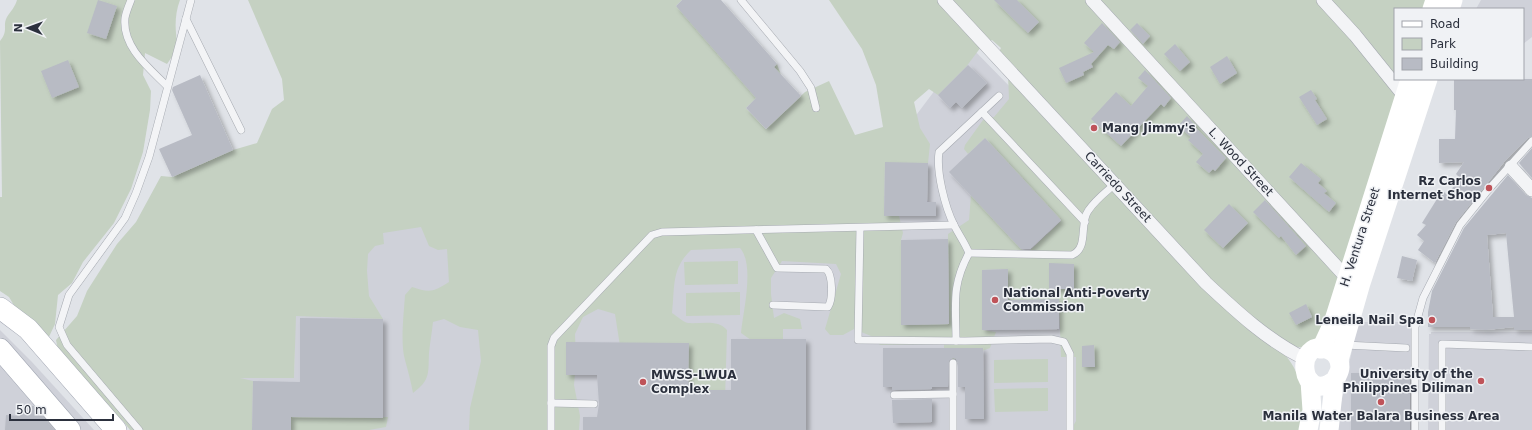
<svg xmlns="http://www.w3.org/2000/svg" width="1532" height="430" viewBox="0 0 1532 430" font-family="'DejaVu Sans',sans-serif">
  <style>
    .built { fill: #cfd1d9 }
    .green { fill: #c5d1c2; fill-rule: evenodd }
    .building { fill: #b8bbc4; fill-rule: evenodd; filter: url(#shadow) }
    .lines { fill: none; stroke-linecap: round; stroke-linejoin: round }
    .lane-casing { stroke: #a6aab1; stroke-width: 8 }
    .street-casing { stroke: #a6aab1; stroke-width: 14 }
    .primary-casing { stroke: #a1a6b2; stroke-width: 22 }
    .lane { stroke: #f3f4f6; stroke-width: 7 }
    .street { stroke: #f3f4f6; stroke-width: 13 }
    .secondary { stroke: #fff; stroke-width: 19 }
    .primary { stroke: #fff; stroke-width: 21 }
    .poi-dot { fill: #bf5359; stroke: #f0f2f5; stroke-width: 1.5 }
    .labels { text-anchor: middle; stroke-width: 3; stroke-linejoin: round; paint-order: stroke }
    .poi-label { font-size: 12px; font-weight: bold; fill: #2b303d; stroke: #f0f2f5; text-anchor: start }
    .street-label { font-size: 12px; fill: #2b303d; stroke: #f0f2f5 }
  </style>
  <defs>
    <filter id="shadow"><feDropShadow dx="3.5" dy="3.5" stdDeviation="2" flood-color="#0004"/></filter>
  </defs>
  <rect width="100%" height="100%" fill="#e0e3e8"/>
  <!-- built -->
  <g class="built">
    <path d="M1481 0H1532V37L1523 44V9H1476Z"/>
    <path d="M969 45 1126 205 1120 430H236V378H294L297 217 642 203 859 191Z"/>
    <path d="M1358 322H1411L1412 430H1335Z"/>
    <path d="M0 330 31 361 94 430H0Z"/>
    <path d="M1431 332H1532V430H1428L1429 334H1431Z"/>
  </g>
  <!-- green -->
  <g class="green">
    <path d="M17 0H180C174 16 175 31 178 48L167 64 145 53 143 75 151 91 150 110 143 152 131 189 114 223 83 262 72 283 58 295 55 324 47 341 18 312 9 297 0 291V197H2L0 41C9 30 2 26 7 17 11 11 15 7 17 0Z"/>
    <path d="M248 0H682L676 6 777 64 781 75 746 108 766 129 805 92 829 81 855 135 883 127 876 85 862 49 829 0H1429L1426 9H1395V79H1403L1322 334 1304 348 1292 346 1286 356C1304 378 1305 402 1304 430H1071L1076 421V357H1061L1059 300H1008V269L982 270V330L996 332 990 348 959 359H944V344L880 345 871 336 854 329 843 335H830L825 329 841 274 836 264 782 261 771 278V294L774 318 784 313 800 319 802 329H783V339L751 340 741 333C743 311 755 265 740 248L691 250C671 269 675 287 672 313 677 316 683 322 688 323 701 324 718 319 727 330L725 400H690L686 348 620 346 615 314 598 309 583 317 575 334 576 361 574 385 580 416 579 430H469L470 408 481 361 478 330 460 327 444 319 433 322C432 332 430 342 429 353 428 372 431 380 413 393 411 382 408 371 405 360 400 344 404 312 405 295L412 287C429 293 434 292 449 282L447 249 438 250 429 246 421 227 383 233 384 244 375 246 368 254 367 271 369 296 383 319 296 316 294 378H240L253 381 252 430H130L123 421 103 403 59 355 56 340 77 316 87 291 117 244 136 222 161 176 172 177 233 150 257 143 272 109 284 100 282 79ZM992 40 1001 48 993 63 1008 75 1009 99 994 117 983 120 965 145 964 149 968 154 985 138 1061 221 1026 254 971 195 969 220 948 234 949 324 902 325 901 240 903 233 899 216 884 215 885 163H928L930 144 920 128 914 102 929 89 938 95 966 67 981 47Z"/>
    <path d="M738 261V284L685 285 684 262Z"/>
    <path d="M740 292V315L686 316V293Z"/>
    <path d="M1048 359V382L994 383V360Z"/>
    <path d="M1048 388V411L995 412 994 389Z"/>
    <path d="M291 416 299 417H388L386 427 369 430H291Z"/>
  </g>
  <!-- building -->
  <g class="building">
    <path d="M98 0 117 6 106 39 87 33Z"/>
    <path d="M682 0H721L777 64 774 67 801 96 766 129 746 108 756 98 676 6Z"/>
    <path d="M994 0H1017L1039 22 1028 33Z"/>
    <path d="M1102 23 1120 42 1114 49 1108 45 1091 64 1093 67 1083 72 1084 75 1066 83 1059 68 1094 52 1084 43Z"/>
    <path d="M1137 23 1150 36 1143 44 1130 30Z"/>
    <path d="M1175 44 1190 62 1180 71 1164 54Z"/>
    <path d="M1227 56 1237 73 1220 84 1210 67Z"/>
    <path d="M68 60 79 87 52 98 41 71Z"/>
    <path d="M968 65 987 83 962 108 956 102 950 108 938 95Z"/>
    <path d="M1145 70 1171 98 1164 107 1161 104 1121 146 1091 119 1116 92 1131 106 1148 86 1138 78Z"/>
    <path d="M200 75 233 150 172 177 159 149 192 135 172 90 173 87Z"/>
    <path d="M1454 79H1532V136L1528 138 1505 161 1456 222 1435 263 1418 250 1424 241 1417 235 1426 225 1422 223 1437 199 1443 191 1447 195 1460 178 1456 174 1464 162 1439 163V139H1455L1456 110H1454Z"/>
    <path d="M1311 90 1317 99 1315 100 1327 119 1317 125 1299 97Z"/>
    <path d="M1187 116 1196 126 1195 127 1226 158 1215 171 1213 169 1209 173 1196 162 1203 154 1201 152 1188 140 1191 137 1178 126Z"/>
    <path d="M985 138 1061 220 1030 249H1021L949 172Z"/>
    <path d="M1532 148V178L1519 163Z"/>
    <path d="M885 162 928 163 927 202H936V216H884Z"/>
    <path d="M1301 163 1321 179 1318 183 1327 191 1324 193 1336 203 1329 212 1289 177Z"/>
    <path d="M1508 175 1526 195 1532 198V330H1514V327L1486 330 1470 329V327H1428V312L1432 291 1464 228ZM1506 233 1514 317H1493L1487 235Z"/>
    <path d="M1265 200 1306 246 1296 255 1281 236 1279 238 1253 212Z"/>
    <path d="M1229 204 1248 223 1223 248 1204 230Z"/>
    <path d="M948 239 949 324 901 325V240Z"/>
    <path d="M1402 256 1417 260 1412 281 1397 278Z"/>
    <path d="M1049 263 1074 264V289H1049Z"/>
    <path d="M1008 269V300L1059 299V329L982 330V270Z"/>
    <path d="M1306 304 1312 317 1296 325 1289 313Z"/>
    <path d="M300 318 383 319V418L291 417V430H252L253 381 300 382Z"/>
    <path d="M731 339H806V430H583V417H597L599 404 597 375H566V342L689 343 688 390H731Z"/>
    <path d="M1094 345 1095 367H1082V346Z"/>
    <path d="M883 348H983L984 419H965V387H958V363L956 359 953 358 949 361 948 387H932V389L892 390V387H883Z"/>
    <rect x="1351" y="373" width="59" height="57"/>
    <path d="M932 399V422L893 423 892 400Z"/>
    <path d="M21 406H34L54 430H5L6 415 20 416Z"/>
  </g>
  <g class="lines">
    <defs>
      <g id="lane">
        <path d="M131 0C129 5 126 12 125 18 122 47 149 68 167 86"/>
        <path d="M741 0 800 71 811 88 816 108"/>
        <path d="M186 19 241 130"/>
        <path d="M982 112 1085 222"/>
        <path d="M860 228 858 340 965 341 1051 339 1064 342 1070 354V430"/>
        <path d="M756 230 777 268 826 269C833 275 833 299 828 307L773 305"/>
        <path d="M969 253 1072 255C1089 248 1079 224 1088 211 1095 200 1106 192 1115 184"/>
        <path d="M956 341C956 305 951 286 969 253 965 243 959 235 954 225 945 207 936 172 939 152L999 96"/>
        <path d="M1345 345 1406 348"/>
        <path d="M894 395 953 394"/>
        <path d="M551 403 594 404"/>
        <path d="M139 430 67 345 59 327 69 295 125 218 136 193 149 157 191 0"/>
        <path d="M551 430V346L554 338 652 235 662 232 954 225"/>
        <path d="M953 430V363"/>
        <path d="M1415 430V327L1423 298 1460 225 1488 190 1532 141"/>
        <path d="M1442 430V344L1532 347"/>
      </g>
      <g id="street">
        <path d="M944 0 1206 283C1237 312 1267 340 1305 359"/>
        <path d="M1092 0 1347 278 1353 280"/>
        <path d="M1323 0 1355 35 1405 97 1409 99"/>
        <path d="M1511 167 1532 190"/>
      </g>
      <g id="primary">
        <path d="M0 308 28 329 116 430"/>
        <path d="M0 349 70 430"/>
      </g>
    </defs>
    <!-- lane casing -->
    <use href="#lane" class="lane-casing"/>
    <!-- street casing -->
    <use href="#street" class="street-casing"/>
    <!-- primary casing -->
    <use href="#primary" class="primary-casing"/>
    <!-- lane -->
    <use href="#lane" class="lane"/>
    <!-- street -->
    <use href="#street" class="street"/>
    <!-- secondary -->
    <g class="secondary">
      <path d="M1432 9 1435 0"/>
      <path d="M1450 9 1453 0"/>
      <path d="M1321 349 1333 323 1410 79"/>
      <path d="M1339 360 1361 283 1428 79"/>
      <path d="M1308 430 1312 410 1310 381"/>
      <path d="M1329 430C1331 414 1332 397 1335 381 1336 376 1340 373 1340 367 1340 360 1336 353 1329 350 1293 335 1299 407 1335 380"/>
    </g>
    <!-- primary -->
    <use href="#primary" class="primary"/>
  </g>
  <!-- markers -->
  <g class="poi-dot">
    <circle cx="1094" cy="128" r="4"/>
    <circle cx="1489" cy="188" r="4"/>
    <circle cx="995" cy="300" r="4"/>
    <circle cx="1432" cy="320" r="4"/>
    <circle cx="1481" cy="381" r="4"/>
    <circle cx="643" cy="382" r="4"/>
    <circle cx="1381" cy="402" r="4"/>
  </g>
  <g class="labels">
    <!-- poi labels -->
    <g class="poi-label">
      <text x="1102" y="132">Mang Jimmy's</text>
      <text x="1481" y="185" text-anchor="end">Rz Carlos<tspan x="1481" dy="14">Internet Shop</tspan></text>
      <text x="1003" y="297">National Anti-Poverty<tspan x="1003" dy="14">Commission</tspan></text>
      <text x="1424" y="324" text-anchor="end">Leneila Nail Spa</text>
      <text x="1473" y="378" text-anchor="end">University of the<tspan x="1473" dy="14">Philippines Diliman</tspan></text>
      <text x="651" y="379">MWSS-LWUA<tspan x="651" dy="14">Complex</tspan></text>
      <text x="1381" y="420" text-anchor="middle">Manila Water Balara Business Area</text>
    </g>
    <!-- street labels -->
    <g class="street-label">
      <text transform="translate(1241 162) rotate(47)" y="4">L. Wood Street</text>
      <text transform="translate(1118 187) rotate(47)" y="4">Carriedo Street</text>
      <text transform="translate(1360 237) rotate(-72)" y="4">H. Ventura Street</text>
    </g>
  </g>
  <!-- legend -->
  <rect x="1394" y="8" width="130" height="72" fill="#f0f2f5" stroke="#a1a4ab"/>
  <rect x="1402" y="21" width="20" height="6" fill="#ffffff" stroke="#a1a4ab"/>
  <text x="1430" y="28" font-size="12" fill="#2b303d">Road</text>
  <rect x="1402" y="38" width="20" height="12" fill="#c5d1c2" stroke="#a1a4ab"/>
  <text x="1430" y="48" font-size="12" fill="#2b303d">Park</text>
  <rect x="1402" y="58" width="20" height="12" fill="#b8bbc4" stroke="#a1a4ab"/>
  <text x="1430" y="68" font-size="12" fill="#2b303d">Building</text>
  <!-- north arrow -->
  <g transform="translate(28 28) rotate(271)" stroke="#f0f2f5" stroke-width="3" paint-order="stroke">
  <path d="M0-3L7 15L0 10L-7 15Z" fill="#2b303d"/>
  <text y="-6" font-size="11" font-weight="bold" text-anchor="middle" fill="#2b303d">N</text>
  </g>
  <!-- scale -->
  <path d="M10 414v6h103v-6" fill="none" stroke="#2b303d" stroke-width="2"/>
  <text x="16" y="414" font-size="12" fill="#2b303d" stroke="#f0f2f5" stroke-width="3" paint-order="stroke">50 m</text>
</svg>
